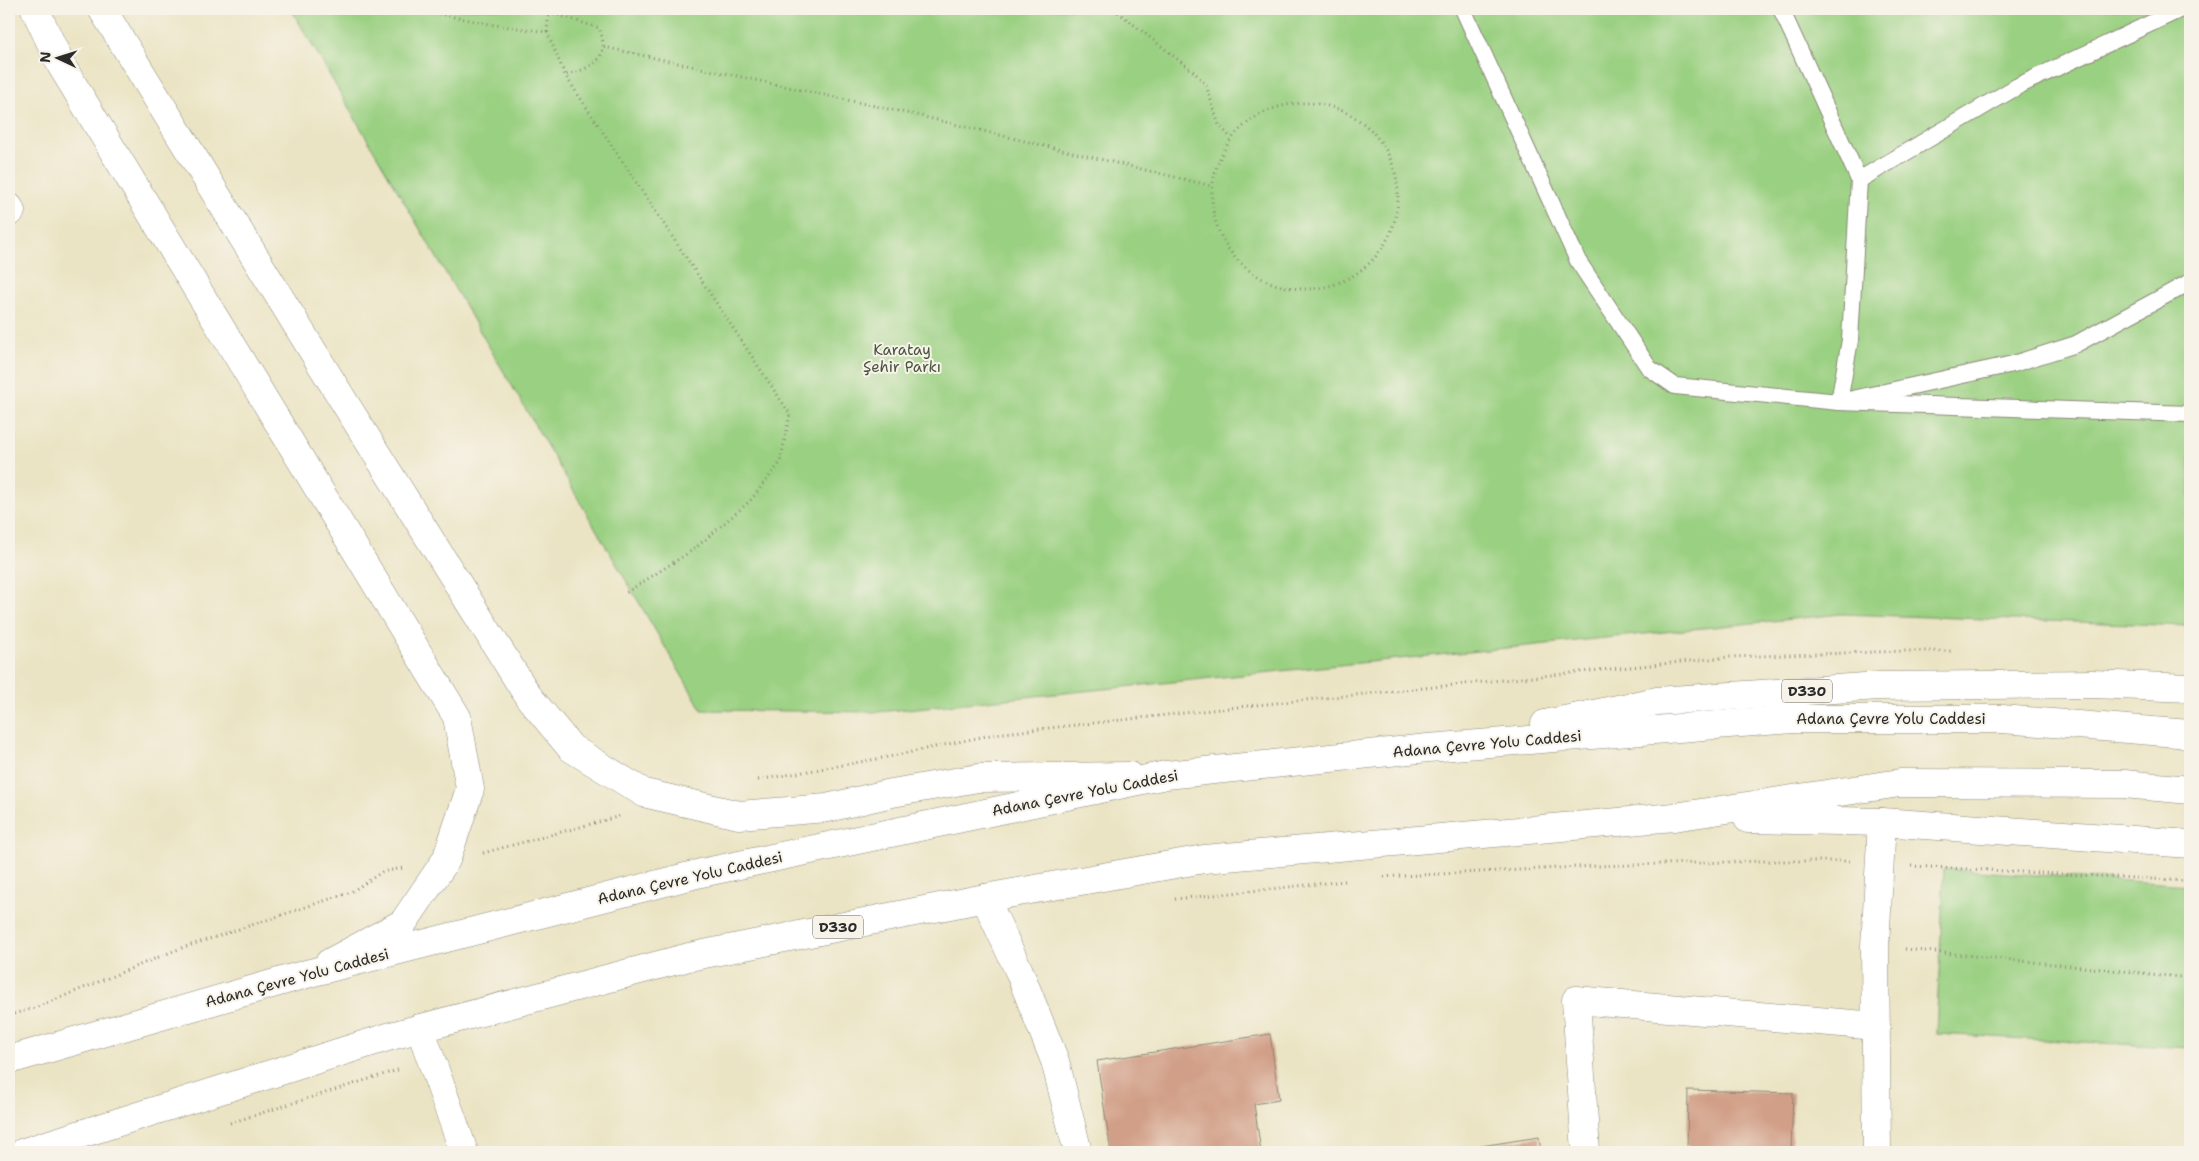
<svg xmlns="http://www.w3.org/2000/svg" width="2199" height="1161" viewBox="0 0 2199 1161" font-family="'Shantell Sans',sans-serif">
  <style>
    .green { fill: #9ad081; stroke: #627e56 }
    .building { fill: #d19f87 }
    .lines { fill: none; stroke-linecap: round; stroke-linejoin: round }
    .service-casing { stroke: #8b8878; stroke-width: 18 }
    .minor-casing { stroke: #8b8878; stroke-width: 29 }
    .tertiary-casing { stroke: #8b8878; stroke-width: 29 }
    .secondary-casing { stroke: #8b8878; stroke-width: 29 }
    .trunk-casing { stroke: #8b8878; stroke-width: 29 }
    .path { stroke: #8b8878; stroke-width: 3; stroke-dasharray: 1 4; stroke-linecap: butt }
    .service { stroke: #fff; stroke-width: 16 }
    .minor { stroke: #fff; stroke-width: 28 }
    .tertiary { stroke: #fff; stroke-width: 28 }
    .secondary { stroke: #fff; stroke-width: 28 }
    .trunk { stroke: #fff; stroke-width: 28 }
    .labels { text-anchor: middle; stroke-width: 4; stroke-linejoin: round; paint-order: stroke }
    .shield { fill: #f7f3e8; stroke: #686764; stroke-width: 1 }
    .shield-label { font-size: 14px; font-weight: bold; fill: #2b2b2b }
    .park-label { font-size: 15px; fill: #475440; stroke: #f7f3e8 }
    .street-label { font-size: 15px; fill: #2b2b2b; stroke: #f7f3e8 }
  </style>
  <rect width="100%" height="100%" fill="#f7f3e8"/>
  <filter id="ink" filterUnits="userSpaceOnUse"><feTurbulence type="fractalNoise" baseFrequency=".02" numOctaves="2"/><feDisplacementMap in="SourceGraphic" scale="10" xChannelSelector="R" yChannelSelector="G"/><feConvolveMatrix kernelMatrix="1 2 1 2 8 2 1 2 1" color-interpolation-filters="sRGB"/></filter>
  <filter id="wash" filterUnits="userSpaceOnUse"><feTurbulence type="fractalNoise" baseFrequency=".0096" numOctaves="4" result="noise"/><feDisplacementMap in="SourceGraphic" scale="20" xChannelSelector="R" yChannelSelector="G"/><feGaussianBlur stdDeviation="1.12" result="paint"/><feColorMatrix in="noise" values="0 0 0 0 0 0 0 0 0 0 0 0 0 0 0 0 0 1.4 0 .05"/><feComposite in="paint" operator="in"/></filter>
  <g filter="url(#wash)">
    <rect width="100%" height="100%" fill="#ebe4c4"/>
    <!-- green -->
    <g class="green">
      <path d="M291 9H2190V626L1841 614 878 712 702 710Z"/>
      <path d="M1944 869 2190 885V1048L1936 1034Z"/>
    </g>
    <g id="blocks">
      <!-- building -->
      <g class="building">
        <path d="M1270 1034 1279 1100 1254 1104 1261 1152H1111L1097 1061Z"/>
        <path d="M1688 1090 1793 1093 1791 1152H1687Z"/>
        <path d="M1539 1137 1541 1152H1449V1151Z"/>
      </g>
    </g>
  </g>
  <g filter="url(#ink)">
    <use href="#blocks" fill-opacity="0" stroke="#8b8878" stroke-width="1"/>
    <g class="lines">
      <defs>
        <g id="service">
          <path d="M1463 9 1578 261 1649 368 1675 386 1839 402 2190 414"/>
          <path d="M1781 9 1859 180 2018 86 2181 9"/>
          <path d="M1859 180 1850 340 1839 402 2013 364 2076 344 2190 282"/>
        </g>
        <g id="minor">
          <path d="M9 207 11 211"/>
          <path d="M985 898 1019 971 1055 1061 1078 1152"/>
          <path d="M1586 1152 1576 1000 1876 1026"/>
          <path d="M1877 1152 1875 946 1882 822"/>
        </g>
        <path id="tertiary" d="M420 1028 464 1152"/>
        <g id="secondary">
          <path d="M35 9 61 65 457 717 470 789 446 860 403 923 329 963"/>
          <path d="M102 9 343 400 528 696 571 748 644 793 739 815 827 808 892 793 978 778 1130 776"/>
        </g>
        <g id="trunk">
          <path d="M1545 724 1657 701 1879 686 2093 684 2190 688"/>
          <path d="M1748 819 1882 822 2190 844"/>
          <path d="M9 1060 310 973 701 873 1166 775 1428 748 1793 719H2002L2190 734"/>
          <path d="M24 1152 391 1036 689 957 985 898 1204 859 1674 817 1900 783 2124 784 2190 790"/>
        </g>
      </defs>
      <!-- service casing -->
      <use href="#service" class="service-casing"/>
      <!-- minor casing -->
      <use href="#minor" class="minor-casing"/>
      <!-- tertiary casing -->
      <use href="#tertiary" class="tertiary-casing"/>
      <!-- secondary casing -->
      <use href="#secondary" class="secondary-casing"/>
      <!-- trunk casing -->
      <use href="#trunk" class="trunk-casing"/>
      <!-- path -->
      <g class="path">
        <path d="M414 9 495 25 547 32 549 12 547 9"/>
        <path d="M1114 9 1195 73 1206 85 1219 125 1231 138"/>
        <path d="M549 12 599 28C612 59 591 69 565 75"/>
        <path d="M547 32 565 75 790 414 780 463 750 501 693 550 624 594"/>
        <path d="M604 47 916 115 1212 186"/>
        <circle cx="1305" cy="196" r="93"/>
        <path d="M758 780 888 757 995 734 1256 705 1729 657 1906 651H1953"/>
        <path d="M483 853 621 816"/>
        <path d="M1911 866 2190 881"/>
        <path d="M1379 877 1597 866 1761 861H1850"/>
        <path d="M1175 899 1345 881"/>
        <path d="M1905 949 2190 978"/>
        <path d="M9 1015 35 1008 176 950 351 892 382 872 403 868"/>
        <path d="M230 1123 401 1069"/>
      </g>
      <!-- service -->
      <use href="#service" class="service"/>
      <!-- minor -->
      <use href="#minor" class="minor"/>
      <!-- tertiary -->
      <use href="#tertiary" class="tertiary"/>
      <!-- secondary -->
      <use href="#secondary" class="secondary"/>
      <!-- trunk -->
      <use href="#trunk" class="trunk"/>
    </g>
  </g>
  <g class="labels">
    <!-- shield labels -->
    <g class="shield">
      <rect x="1782" y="679.5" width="50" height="23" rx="4"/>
      <rect x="813" y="915.5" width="50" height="23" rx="4"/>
    </g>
    <g class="shield-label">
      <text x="1807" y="696">D330</text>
      <text x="838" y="932">D330</text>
    </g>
    <!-- park labels -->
    <g class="park-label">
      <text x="902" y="355">Karatay<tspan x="902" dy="17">Şehir Parkı</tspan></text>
    </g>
    <!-- street labels -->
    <g class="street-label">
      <text x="1891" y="724">Adana Çevre Yolu Caddesi</text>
      <text transform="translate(1487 744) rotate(-5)" y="5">Adana Çevre Yolu Caddesi</text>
      <text transform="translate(1085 793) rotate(-11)" y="5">Adana Çevre Yolu Caddesi</text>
      <text transform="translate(690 878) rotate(-13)" y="5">Adana Çevre Yolu Caddesi</text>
      <text transform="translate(297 978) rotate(-15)" y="5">Adana Çevre Yolu Caddesi</text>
    </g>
  </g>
  <!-- margin -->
  <rect width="2199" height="1161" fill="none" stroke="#f7f3e8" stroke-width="30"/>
  <!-- north arrow -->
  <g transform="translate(58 58) rotate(274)" stroke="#f7f3e8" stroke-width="4" paint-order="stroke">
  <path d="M0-4L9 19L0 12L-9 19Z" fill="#2b2b2b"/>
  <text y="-8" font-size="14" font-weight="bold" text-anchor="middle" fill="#2b2b2b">N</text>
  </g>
</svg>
